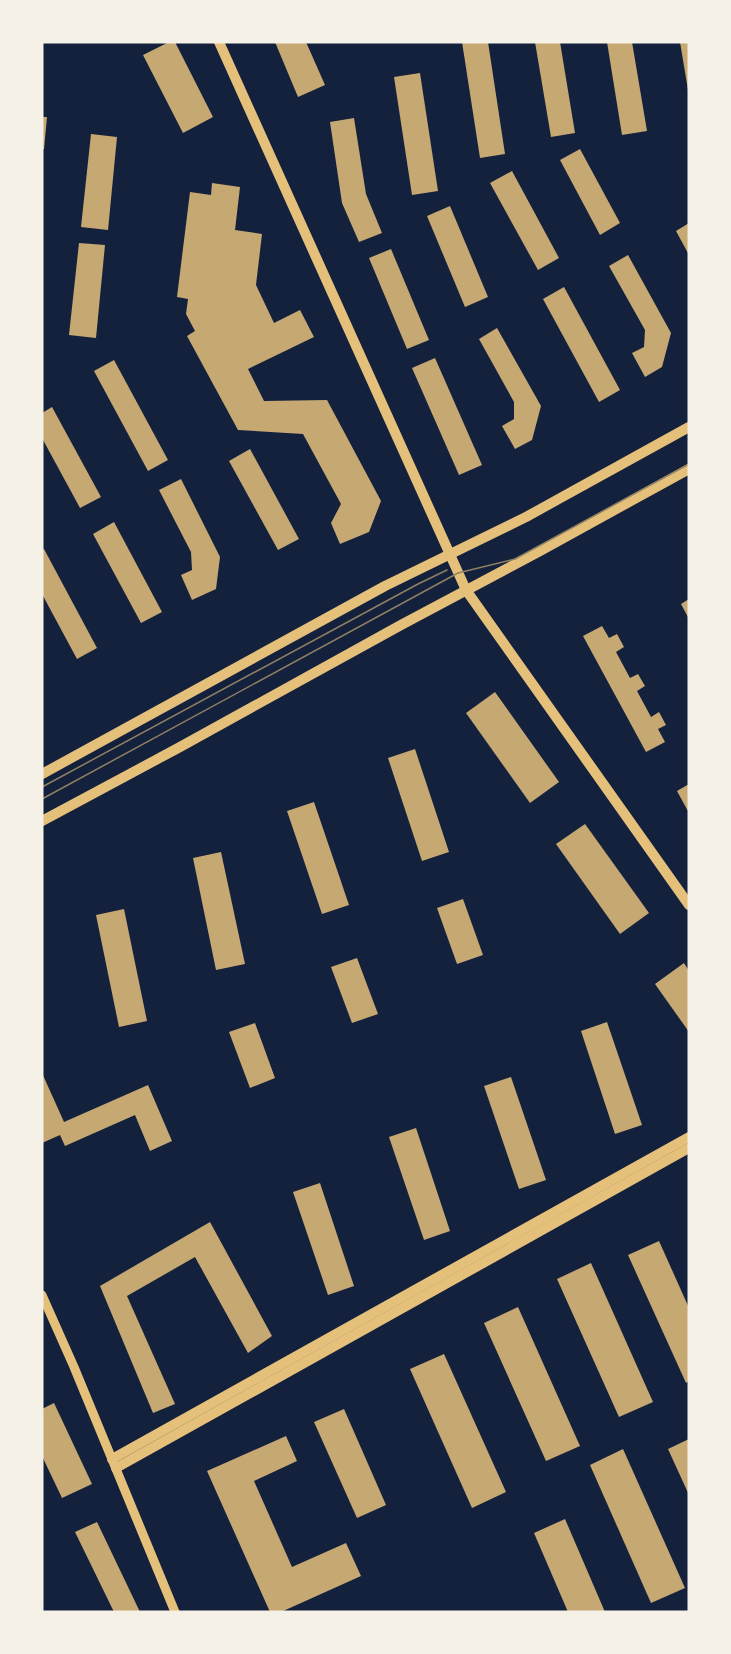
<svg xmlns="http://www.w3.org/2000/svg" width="731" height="1654" viewBox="0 0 731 1654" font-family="'Work Sans',sans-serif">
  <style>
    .building { fill: #c6a872 }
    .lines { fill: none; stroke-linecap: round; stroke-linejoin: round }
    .tertiary { stroke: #e5c07b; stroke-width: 9 }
    .secondary { stroke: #e5c07b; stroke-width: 10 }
    .tram { stroke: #918062; stroke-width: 1.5 }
  </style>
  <rect width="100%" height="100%" fill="#14213d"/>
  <!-- building -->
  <g class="building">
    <path d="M169 42H175L213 117 183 133 143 55Z"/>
    <path d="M275 42H306L325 85 298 97Z"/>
    <path d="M462 42H488L505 154 480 158Z"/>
    <path d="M535 42H560L575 133 551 137Z"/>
    <path d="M607 42H632L647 131 622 135Z"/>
    <path d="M680 42H689V89L688 90Z"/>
    <path d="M420 73 438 191 412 195 394 77Z"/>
    <path d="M42 117H47L44 149H42Z"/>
    <path d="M354 118 366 194 382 233 359 242 342 203 330 122Z"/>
    <path d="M91 134 117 137 108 230 81 227Z"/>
    <path d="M580 149 620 223 600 235 560 160Z"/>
    <path d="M512 171 559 258 538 270 490 183Z"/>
    <path d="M212 183 240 187 235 230 262 234 256 285 274 323 300 310 314 337 248 369 264 401 327 400 381 501 369 532 340 544 331 523 341 504 303 434 238 430 187 336 195 331 186 314 188 299 177 297 190 192 211 195Z"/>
    <path d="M450 206 488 297 465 307 427 216Z"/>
    <path d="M689 223V255L676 231Z"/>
    <path d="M79 243 105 245 96 338 69 335Z"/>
    <path d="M391 249 429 340 407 349 369 258Z"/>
    <path d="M628 255 671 333 662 367 645 377 632 353 644 347 645 330 609 266Z"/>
    <path d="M564 287 620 390 599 402 543 299Z"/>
    <path d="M497 328 541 406 532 440 515 449 502 426 514 419V402L479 339Z"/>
    <path d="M435 358 482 465 459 475 412 368Z"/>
    <path d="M114 360 168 460 148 471 94 371Z"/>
    <path d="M52 407 101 497 80 508 42 438V413Z"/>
    <path d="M250 449 299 539 278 550 229 461Z"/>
    <path d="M181 479 220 557 216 589 192 600 181 575 192 570 191 552 159 490Z"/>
    <path d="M114 522 162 612 141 623 93 534Z"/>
    <path d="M44 549 97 648 77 659 42 594V550Z"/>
    <path d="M689 599V619L681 604Z"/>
    <path d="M602 626 609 638 617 634 624 647 616 652 630 678 638 674 645 686 637 691 651 717 659 712 666 725 658 729 665 742 646 752 583 636Z"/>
    <path d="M495 692 559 782 530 803 466 713Z"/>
    <path d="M415 749 449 852 422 861 388 758Z"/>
    <path d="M689 784V813L677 791Z"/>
    <path d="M314 802 349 905 322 914 287 811Z"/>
    <path d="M585 824 649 913 620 934 556 844Z"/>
    <path d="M221 852 245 964 216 970 193 858Z"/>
    <path d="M463 899 483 955 457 964 437 908Z"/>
    <path d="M124 909 147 1021 119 1027 96 915Z"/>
    <path d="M357 958 378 1014 352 1023 331 967Z"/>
    <path d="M684 963 689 971V1032L655 984Z"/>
    <path d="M607 1022 642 1125 615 1134 581 1031Z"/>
    <path d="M255 1023 275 1078 250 1088 229 1032Z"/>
    <path d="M42 1073 64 1122 148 1085 172 1141 150 1151 135 1115 65 1146 60 1135 42 1143Z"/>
    <path d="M511 1077 546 1180 519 1189 484 1086Z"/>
    <path d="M416 1128 450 1231 424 1240 389 1137Z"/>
    <path d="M320 1183 354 1286 328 1295 293 1192Z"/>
    <path d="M210 1222 272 1336 248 1353 195 1257 127 1296 175 1404 153 1413 100 1286Z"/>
    <path d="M659 1241 689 1308V1381L686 1383 628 1255Z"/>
    <path d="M591 1263 653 1402 619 1417 557 1279Z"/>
    <path d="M518 1307 580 1446 546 1461 484 1323Z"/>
    <path d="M444 1354 506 1492 472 1508 410 1369Z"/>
    <path d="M54 1403 92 1484 62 1498 42 1456V1409Z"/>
    <path d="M344 1409 386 1505 357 1518 314 1422Z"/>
    <path d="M286 1436 297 1461 254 1481 292 1567 346 1543 361 1576 281 1612H270L207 1471Z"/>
    <path d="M689 1439V1495L668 1449Z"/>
    <path d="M623 1449 685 1588 651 1603 590 1465Z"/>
    <path d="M565 1519 605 1612H568L534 1533Z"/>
    <path d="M97 1522 140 1612H114L75 1532Z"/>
  </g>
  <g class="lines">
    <!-- tertiary -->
    <path class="tertiary" d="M42 1295 74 1367 175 1612"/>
    <!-- secondary -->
    <g class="secondary">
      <path d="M219 42 466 590 689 905"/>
      <path d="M42 774 385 586 526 517 689 427"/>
      <path d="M42 821 180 747 401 625 540 551 689 469"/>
      <path d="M112 1459 689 1137"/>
      <path d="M116 1468 689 1148"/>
    </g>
    <!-- tram -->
    <g class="tram">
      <path d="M42 787 418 584 447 570"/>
      <path d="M42 799 458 573 515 559 689 464"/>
    </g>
  </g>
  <!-- border -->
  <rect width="731" height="1654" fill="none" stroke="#f6f1e7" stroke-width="87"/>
</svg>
